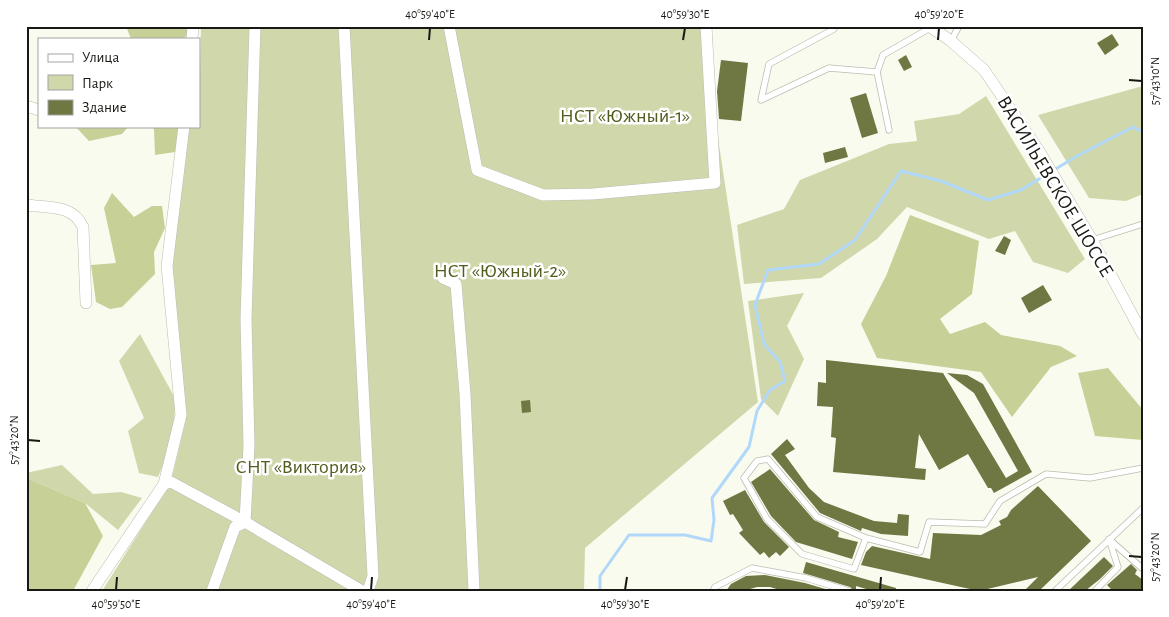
<svg xmlns="http://www.w3.org/2000/svg" width="1169" height="617" viewBox="0 0 1169 617" font-family="'Alegreya Sans',sans-serif">
  <style>
    .green { fill: #d0d8ab }
    .forest { fill: #c6d097 }
    .lines { fill: none; stroke-linecap: round; stroke-linejoin: round }
    .stream { stroke: #b2d8f9; stroke-width: 3 }
    .building { fill: #6f7742 }
    .service-casing { stroke: #bbbdb2; stroke-width: 7 }
    .minor-casing { stroke: #bbbdb2; stroke-width: 12 }
    .service { stroke: #fff; stroke-width: 5.5 }
    .minor { stroke: #fff; stroke-width: 11 }
    .ticks { fill: none; stroke: #181814; stroke-width: 2 }
    .labels { text-anchor: middle; stroke-width: 5; stroke-linejoin: round; paint-order: stroke }
    .park-label { font-size: 20px; fill: #535b1d; stroke: #fff }
    .street-label { font-size: 20px; fill: #181814; stroke: #fff }
    .neatline { fill: none; stroke: #181814; stroke-width: 2 }
    .ticks-label { font-size: 12px; text-anchor: middle; fill: #181814 }
  </style>
  <rect width="100%" height="100%" fill="#f9fbef"/>
  <!-- green -->
  <g class="green">
    <path d="M201 26H701L758 402 585 548 584 591H102L171 482 186 419 171 274 189 126H199Z"/>
    <path d="M1143 86V194L1126 201 1089 198 1038 115Z"/>
    <path d="M986 96 1085 259 1068 273 1033 262 1015 231 989 239 907 207 877 239 821 278 744 284 737 225 784 209 800 180 889 144 917 141 914 121 959 114Z"/>
    <path d="M804 293 787 326 804 359 778 416 761 399 748 301Z"/>
    <path d="M140 334 176 400 171 446 158 477 139 473 128 431 144 418 119 361Z"/>
    <path d="M62 465 93 494 121 492 142 498 118 530 85 503 26 478V473Z"/>
  </g>
  <!-- forest -->
  <g class="forest">
    <path d="M126 26H190V33L183 39H131Z"/>
    <path d="M75 126H129L122 134 89 141Z"/>
    <path d="M151 126H181L175 152 155 155 154 129Z"/>
    <path d="M112 193 134 217 152 206H162L165 228 154 252 155 274 122 307 110 309 96 302 91 265 116 263 104 208Z"/>
    <path d="M910 215 979 241 972 294 940 319 950 334 985 322 1001 335 1060 346 1077 356 1051 367 1012 417 981 372 877 358 861 324 886 276Z"/>
    <path d="M1108 368 1143 410V440L1095 436 1078 373Z"/>
    <path d="M26 478 85 503 103 536 73 591H26V498L29 492Z"/>
  </g>
  <g class="lines">
    <!-- stream -->
    <path class="stream" d="M600 591V576L629 535H685L711 541 714 520 712 498 749 447 757 411 770 390 785 381 780 362 764 344 755 305 768 270 819 264 855 240 901 171 941 181 988 200 1021 190 1077 156 1133 127 1143 132"/>
  </g>
  <!-- building -->
  <g class="building">
    <path d="M1112 34 1119 45 1105 55 1097 43Z"/>
    <path d="M906 55 912 67 904 71 898 60Z"/>
    <path d="M721 60 748 63 741 121 719 119 717 91Z"/>
    <path d="M866 93 878 133 862 138 850 98Z"/>
    <path d="M845 147 848 157 825 163 823 153Z"/>
    <path d="M1004 236 1011 240 1005 255 995 251Z"/>
    <path d="M1043 285 1052 300 1029 313 1021 298Z"/>
    <path d="M826 360 943 373 1006 478 1018 471 974 393 947 373 967 375 983 384 1032 472 994 493 991 488H988L968 454 939 470 919 434 915 468 926 469 925 480 833 472 836 438 831 437 833 407 817 406 818 382 826 383Z"/>
    <path d="M530 400 531 412 522 413 521 401Z"/>
    <path d="M787 439 795 449 785 455 809 488 824 502 874 521 897 523 898 514 909 515 908 536 881 534 862 528 861 531 820 513 771 454Z"/>
    <path d="M770 469 814 520 839 532 838 537 858 542 852 559 796 542 771 516 751 482Z"/>
    <path d="M1038 486 1091 541 1039 591H1024L1038 577 979 591 861 565 866 552 872 546 930 559 933 533 981 535 1001 525 999 521 1007 517 1011 510Z"/>
    <path d="M745 490 764 522 789 547 780 556 776 552 769 558 764 552 760 555 739 533 743 530 733 514 730 515 723 501Z"/>
    <path d="M1104 557 1113 566 1100 579 1085 591H1068Z"/>
    <path d="M806 562 896 588V591H873L856 586V591H854L850 587 803 573Z"/>
    <path d="M1131 564 1137 570 1135 574 1143 580V591H1113L1107 585Z"/>
    <path d="M765 575 805 583 832 591H783L770 587H757L743 591H726L731 584 746 576Z"/>
  </g>
  <g class="lines">
    <defs>
      <g id="service">
        <path d="M834 26V29L769 64 761 100 829 68 877 72 883 55 930 28"/>
        <path d="M951 41 959 26"/>
        <path d="M877 72 889 130"/>
        <path d="M1092 240 1143 224"/>
        <path d="M866 538 854 569 802 554 767 519 744 478 757 461 768 459 817 517 866 538 920 552 929 522 985 524 1000 501 1046 474 1090 478 1143 468"/>
        <path d="M1111 541 1143 569"/>
        <path d="M713 591 715 587 752 568 806 578 849 591"/>
        <path d="M1055 591 1143 508"/>
        <path d="M1095 591 1118 567 1109 539"/>
      </g>
      <g id="minor">
        <path d="M344 26 373 576 368 591"/>
        <path d="M449 26 477 170 543 195 593 194 715 183 706 26"/>
        <path d="M929 26 951 41 984 70 1039 151 1092 240 1143 335"/>
        <path d="M192 39 193 26"/>
        <path d="M26 106 39 110"/>
        <path d="M184 126 167 266 181 415 164 484 171 482 245 522 249 446 246 319 255 26"/>
        <path d="M26 205C49 208 72 204 83 227L86 303"/>
        <path d="M443 278 456 284 465 394 474 591"/>
        <path d="M92 591 164 484"/>
        <path d="M212 591 235 527 245 522 362 591"/>
      </g>
    </defs>
    <!-- service casing -->
    <use href="#service" class="service-casing"/>
    <!-- minor casing -->
    <use href="#minor" class="minor-casing"/>
    <!-- service -->
    <use href="#service" class="service"/>
    <!-- minor -->
    <use href="#minor" class="minor"/>
  </g>
  <!-- ticks -->
  <path class="ticks" d="M429 40 430 28M683 40 685 28M938 40 939 28M1129 80 1142 81M28 440 40 441M1129 556 1142 557M116 590 117 577M371 590 372 577M625 590 627 577M880 590 881 577"/>
  <g class="labels">
    <!-- park labels -->
    <g class="park-label">
      <text x="625" y="122">НСТ «Южный-1»</text>
      <text x="500" y="277">НСТ «Южный-2»</text>
      <text x="301" y="473">СНТ «Виктория»</text>
    </g>
    <!-- street labels -->
    <g class="street-label">
      <text transform="translate(1056 186) rotate(59)" y="7">ВАСИЛЬЕВСКОЕ ШОССЕ</text>
    </g>
  </g>
  <!-- border -->
  <rect width="1169" height="617" fill="none" stroke="#ffffff" stroke-width="55"/>
  <!-- legend -->
  <rect x="38" y="38" width="162" height="90" fill="#ffffff" stroke="#a3a3a1"/>
  <rect x="48" y="54" width="25" height="8" fill="#ffffff" stroke="#a3a3a1"/>
  <text x="82" y="62" font-size="15" fill="#181814">Улица</text>
  <rect x="48" y="75" width="25" height="15" fill="#d0d8ab" stroke="#a3a3a1"/>
  <text x="82" y="88" font-size="15" fill="#181814">Парк</text>
  <rect x="48" y="100" width="25" height="15" fill="#6f7742" stroke="#a3a3a1"/>
  <text x="82" y="112" font-size="15" fill="#181814">Здание</text>
  <rect x="28" y="28" width="1114" height="562" class="neatline"/>
  <g class="ticks-label">
    <text x="430" y="18">40°59'40"E</text>
    <text x="685" y="18">40°59'30"E</text>
    <text x="939" y="18">40°59'20"E</text>
    <text transform="translate(1155 81) rotate(-90)" y="4">57°43'10"N</text>
    <text transform="translate(14 440) rotate(-90)" y="4">57°43'20"N</text>
    <text transform="translate(1155 557) rotate(-90)" y="4">57°43'20"N</text>
    <text x="116" y="608">40°59'50"E</text>
    <text x="371" y="608">40°59'40"E</text>
    <text x="625" y="608">40°59'30"E</text>
    <text x="880" y="608">40°59'20"E</text>
  </g>
</svg>
